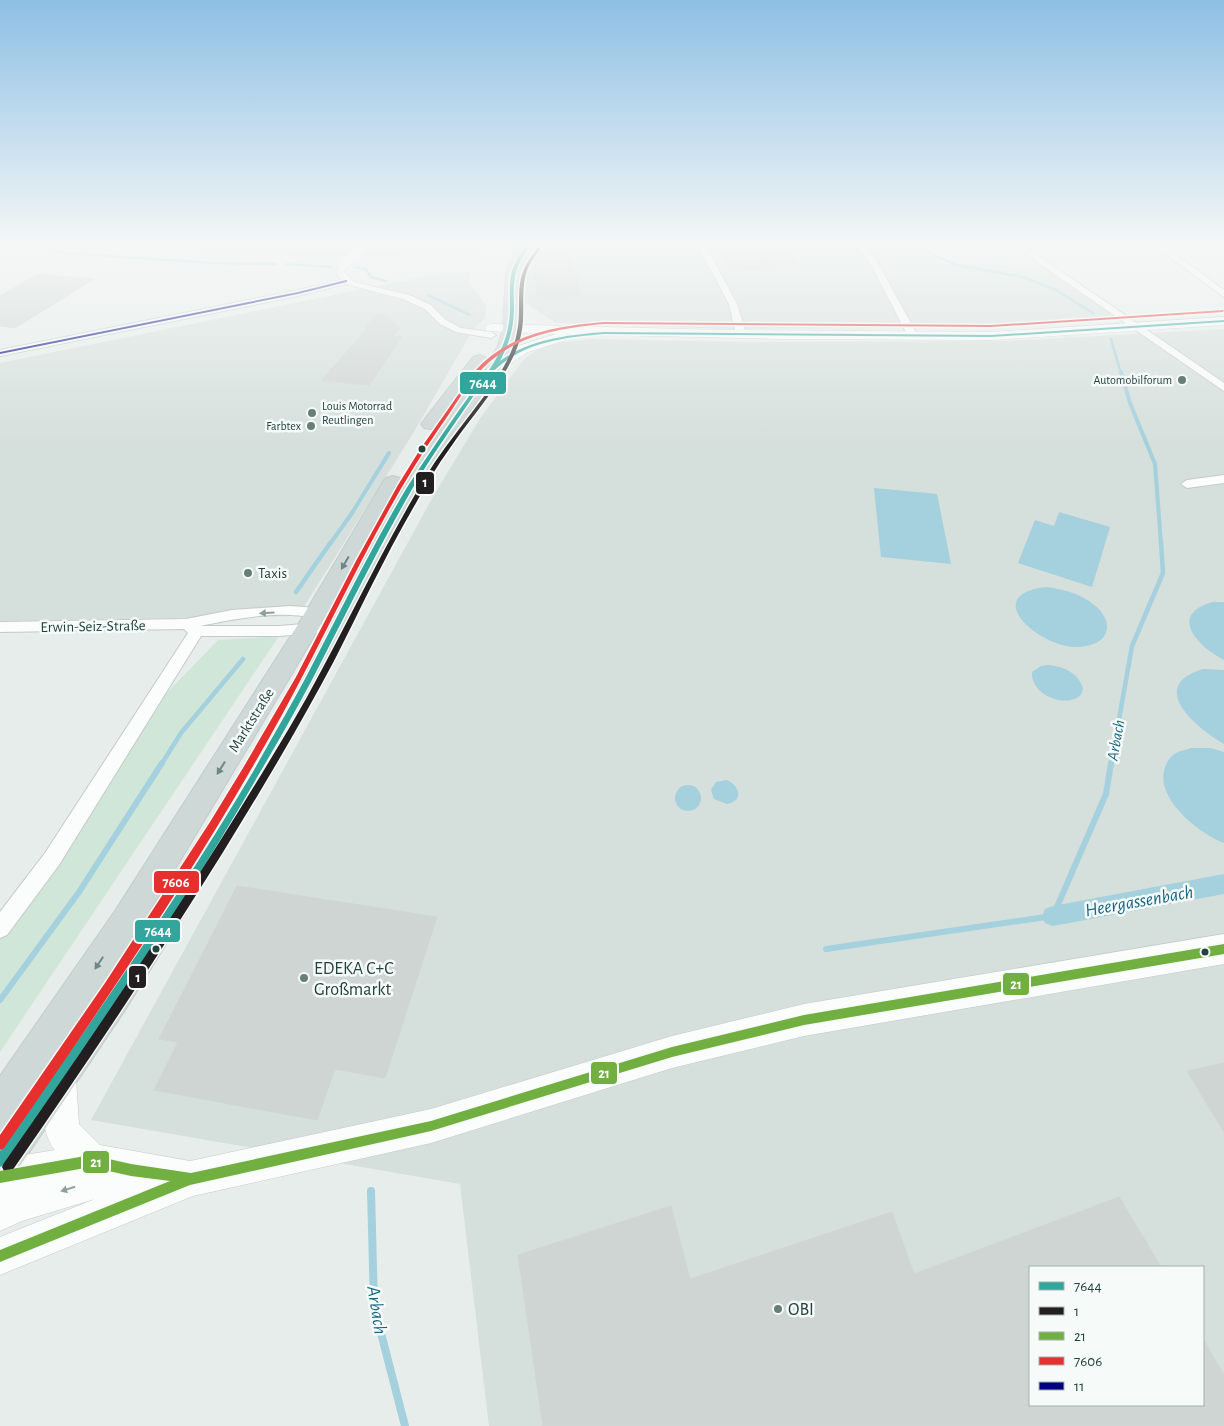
<svg xmlns="http://www.w3.org/2000/svg" width="1224" height="1426" viewBox="0 0 1224 1426" font-family="'Alegreya Sans',sans-serif">
  <style>
    .built { fill: #d5dfdb; fill-rule: evenodd }
    .green { fill: #cfe6d8 }
    .water { fill: #a5d0dd }
    .lines { fill: none; stroke-linecap: round; stroke-linejoin: round }
    .stream-far4 { stroke: #a5d0dd; stroke-width: 2.5 }
    .stream-far3 { stroke: #a5d0dd; stroke-width: 4 }
    .stream-far2 { stroke: #a5d0dd; stroke-width: 4.5 }
    .stream-far1 { stroke: #a5d0dd; stroke-width: 6 }
    .stream { stroke: #a5d0dd; stroke-width: 8 }
    .canal { fill: #a5d0dd; fill-rule: evenodd }
    .building { fill: #cfd5d3; stroke: #cfd6d3 }
    .minor-casing { stroke: #c4cac8; stroke-width: 2 }
    .secondary-casing { stroke: #c2cbc8; stroke-width: 1 }
    .primary-casing { stroke: #c2ccca; stroke-width: 2 }
    .minor { fill: #fbfcfc; fill-rule: evenodd }
    .secondary { fill: #fbfcfc; fill-rule: evenodd }
    .primary { fill: #ced8d6; fill-rule: evenodd }
    .minor-bridge-casing { stroke: #c4cac8; stroke-width: 9; stroke-linecap: butt }
    .minor-bridge { stroke: #fbfcfc; stroke-width: 9 }
    .bus-1-casing { stroke: #f6fbf9; stroke-width: 3 }
    .bus-2-casing { stroke: #f6fbf9; stroke-width: 3 }
    .bus-3-casing { stroke: #f6fbf9; stroke-width: 3 }
    .bus-4-casing { stroke: #f6fbf9; stroke-width: 3 }
    .bus-5-casing { stroke: #f6fbf9; stroke-width: 3 }
    .bus-1 { fill: #32a69d; fill-rule: evenodd }
    .bus-2 { fill: #231f20; fill-rule: evenodd }
    .bus-3 { fill: #71af40; fill-rule: evenodd }
    .bus-4 { fill: #e72f2d; fill-rule: evenodd }
    .bus-5 { fill: #000080; fill-rule: evenodd }
    .oneway { fill: #6f8682 }
    .oneway2 { fill: #8ea09c }
    .poi-dot { fill: #677e7a; stroke: #f6fbf9; stroke-width: 2 }
    .bus-dot { fill: #22433d; stroke: #f6fbf9; stroke-width: 2 }
    .labels { text-anchor: middle; stroke-width: 5; stroke-linejoin: round; paint-order: stroke }
    .far-poi-label { font-size: 12px; fill: #22433d; stroke: #f6fbf9; text-anchor: end }
    .poi-label { font-size: 15px; fill: #22433d; stroke: #f6fbf9; text-anchor: start }
    .street-label { font-size: 15px; fill: #22433d; stroke: #f6fbf9 }
    .water-label { font-size: 16px; font-style: italic; fill: #176684; stroke: #f6fbf9 }
    .near-poi-label { font-size: 18px; fill: #22433d; stroke: #f6fbf9; text-anchor: start }
    .near-water-label { font-size: 19px; font-style: italic; fill: #176684; stroke: #f6fbf9 }
    .line-badge { stroke: #f6fbf9; stroke-width: 2 }
    .badge-label { font-size: 14px; text-anchor: middle; font-weight: bold; fill: #fff }
  </style>
  <rect width="100%" height="100%" fill="#e7edea"/>
  <!-- built -->
  <g class="built">
    <path d="M595 242H910L942 264 1044 266 1127 314 1096 321 900 328 728 329 556 323 524 302 526 257Z"/>
    <path d="M447 272H469V283L486 305 485 318 474 328 412 435 298 616 0 621V363Z"/>
    <path d="M1224 329V1426H489L460 1184 91 1120 434 495 481 417 524 359 536 350 563 342 591 339 742 342 1006 341ZM1030 1267H1203V1405H1030Z"/>
  </g>
  <!-- green -->
  <path class="green" d="M279 636 0 1052V931L133 728 218 640Z"/>
  <!-- water -->
  <g class="water">
    <path d="M874 488 937 494 951 564 881 557Z"/>
    <path d="M1059 512 1110 527 1092 587 1018 563 1035 520 1054 526Z"/>
    <path d="M1046 587C1061 589 1076 592 1089 601 1119 621 1110 648 1074 647 1037 645 980 595 1046 587Z"/>
    <path d="M1213 602H1224V660C1198 647 1167 614 1213 602Z"/>
    <path d="M1048 665C1063 666 1079 673 1083 689L1081 695C1066 709 1030 695 1032 672L1041 666Z"/>
    <path d="M1203 669 1224 670V744C1196 728 1146 686 1203 669Z"/>
    <path d="M1191 748H1210L1224 752V843C1200 834 1157 800 1164 771 1166 763 1169 757 1176 753 1181 750 1186 750 1191 748Z"/>
    <path d="M726 780C740 785 744 801 727 804L714 799 711 790 716 782Z"/>
    <circle cx="688" cy="798" r="13"/>
  </g>
  <g class="lines">
    <!-- stream-far4 -->
    <g class="stream-far4">
      <path d="M904 242 956 265 1023 277 1056 290 1093 313"/>
      <path d="M11 244H29L64 253 212 263 275 264"/>
      <path d="M286 264 332 267"/>
      <path d="M354 267 366 269 371 277 386 281"/>
      <path d="M428 295 470 315"/>
      <path d="M1111 339 1121 374"/>
    </g>
    <!-- stream-far3 -->
    <g class="stream-far3">
      <path d="M1121 372 1130 403 1155 464 1161 544"/>
      <path d="M330 544 352 513 389 453"/>
    </g>
    <!-- stream-far2 -->
    <g class="stream-far2">
      <path d="M296 592 331 542"/>
      <path d="M161 765 181 733 243 659"/>
      <path d="M1111 765 1132 646 1163 573 1161 542"/>
    </g>
    <!-- stream-far1 -->
    <g class="stream-far1">
      <path d="M826 949 1053 916 1106 794 1111 763"/>
      <path d="M0 1000 79 892 162 763"/>
    </g>
    <!-- stream -->
    <path class="stream" d="M371 1191 374 1306 405 1426"/>
    <!-- canal -->
    <path class="canal" d="M1224 874V894L1053 926 1045 923 1042 916 1045 909 1053 906Z"/>
  </g>
  <!-- building -->
  <g class="building">
    <path d="M713 242H781L797 265 780 266 782 268 729 271Z"/>
    <path d="M562 253H568L572 268H575L581 295 574 296V298H538L532 258Z"/>
    <path d="M38 274 94 279 15 328 0 326V296Z"/>
    <path d="M384 314 400 328 393 336 402 337 369 385 321 381 366 330 364 329 375 316Z"/>
    <path d="M237 886 437 917 385 1078 335 1069 317 1120 154 1090 178 1042 159 1039Z"/>
    <path d="M1224 1063V1132L1187 1071Z"/>
    <path d="M1119 1197 1161 1267H1030V1405H1203V1339L1224 1375V1426H543L518 1255 671 1206 690 1279 892 1212 914 1274Z"/>
  </g>
  <g class="lines">
    <defs>
      <g id="minor">
        <path d="M0 242H6L0 247Z"/>
        <path d="M696 242H704L737 304 746 334 744 336H738L736 334 729 304Z"/>
        <path d="M852 242H861L875 258 918 336 916 338 913 339 908 336 868 259Z"/>
        <path d="M1008 242H1018L1201 367 1224 383V391Z"/>
        <path d="M1149 242H1159L1224 290V297Z"/>
        <path d="M340 263H346L347 265 344 272 354 282 409 295 431 305 446 320 461 328 491 332 496 335 491 338 456 332 440 324 425 309 403 299 345 284 298 296 0 356V350L298 290 341 280 336 272Z"/>
        <path d="M1224 475V483L1187 488 1181 484 1187 480Z"/>
        <path d="M290 606C307 607 335 608 345 625L343 629 338 630C329 628 322 621 313 618 280 610 233 619 200 626H279L316 623 321 624 323 628 321 632 316 633 279 636H201L59 865 7 935 0 938V912L45 853 188 633 184 629 0 632V622L186 619 232 610Z"/>
      </g>
      <g id="secondary">
        <path d="M1224 317V325L991 340 781 339 566 334 568 337 566 340 528 352 498 371H488L486 368 518 346 556 334 487 331 485 328 487 325 492 324 723 330 991 332Z"/>
        <path d="M1224 934V964L804 1036 672 1068 431 1143 193 1196 0 1275V1237L95 1199 22 1221 0 1231V1159L55 1150C40 1134 39 1085 47 1066L59 1061 71 1066 76 1078 79 1124 100 1145 190 1161 431 1109 672 1036 804 1004Z"/>
      </g>
      <g id="primary">
        <path d="M172 242 338 248 462 242 504 243C491 259 189 259 172 242Z"/>
        <path d="M524 242H537L527 255 519 272 518 328 513 346 505 362 440 454 414 498 317 688 230 841 125 1010 14 1175 0 1181V1076L115 911 299 623 383 482 386 478 393 476 400 478 403 482 394 497 424 450 489 362 498 346 503 328 506 272 509 263ZM391 502 278 712 209 823 147 916 315 635Z"/>
        <path d="M479 355 485 357 487 360 436 428 430 429 424 428 421 424 424 420 473 357Z"/>
      </g>
    </defs>
    <!-- minor casing -->
    <use href="#minor" class="minor-casing"/>
    <!-- secondary casing -->
    <use href="#secondary" class="secondary-casing"/>
    <!-- primary casing -->
    <use href="#primary" class="primary-casing"/>
    <!-- minor -->
    <use href="#minor" class="minor"/>
    <!-- secondary -->
    <use href="#secondary" class="secondary"/>
    <!-- primary -->
    <use href="#primary" class="primary"/>
    <defs>
      <path id="minor-bridge" d="M343 265 365 242"/>
    </defs>
    <!-- minor-bridge casing -->
    <use href="#minor-bridge" class="minor-bridge-casing"/>
    <!-- minor-bridge -->
    <use href="#minor-bridge" class="minor-bridge"/>
    <defs>
      <path id="bus-1" d="M529 242H533C525 253 517 264 515 277 513 287 514 298 514 309 514 328 509 344 500 361 530 339 568 335 604 332L991 335 1224 320V322L991 337 604 334C569 337 531 341 503 363 500 366 496 368 494 371 489 377 486 386 479 388 456 422 431 456 411 491 376 552 345 616 313 678 296 710 278 742 259 774 182 909 93 1037 4 1165L0 1167V1151C88 1027 176 902 254 770 271 739 289 709 306 677 339 614 370 550 406 489 427 456 449 424 472 392 479 382 488 373 494 362 505 345 510 327 510 307 510 296 509 285 511 275 514 262 521 253 529 242Z"/>
      <path id="bus-2" d="M538 247 541 248C536 255 530 262 527 271 520 291 526 314 521 335 518 349 511 362 504 374 487 400 467 423 450 448 437 466 426 484 416 503 386 554 361 608 334 661 312 702 289 743 265 783 186 916 100 1044 12 1171L8 1173 4 1171 2 1167 4 1163C104 1020 202 875 291 725 339 643 377 557 426 476 449 438 480 406 503 368 509 357 515 345 517 332 521 314 517 295 521 278 524 266 531 257 538 247Z"/>
      <path id="bus-3" d="M1224 944V954L804 1025 672 1057 431 1131 190 1185 0 1262V1250L170 1181 131 1176 91 1167 0 1183V1171L91 1155 131 1164 191 1173 431 1121 672 1047 804 1015Z"/>
      <path id="bus-4" d="M1224 310 1223 312 991 327 604 324C561 328 515 335 483 368 466 385 454 408 440 427 378 517 335 618 283 713 200 864 102 1007 4 1148L0 1150V1135L105 983 210 822 243 768 296 677 356 561 398 485 421 448 474 372C507 334 556 326 604 322L991 325Z"/>
      <path id="bus-5" d="M346 280H347V282L298 294 0 354V352L298 292Z"/>
    </defs>
    <!-- bus-1 casing -->
    <use href="#bus-1" class="bus-1-casing"/>
    <!-- bus-2 casing -->
    <use href="#bus-2" class="bus-2-casing"/>
    <!-- bus-3 casing -->
    <use href="#bus-3" class="bus-3-casing"/>
    <!-- bus-4 casing -->
    <use href="#bus-4" class="bus-4-casing"/>
    <!-- bus-5 casing -->
    <use href="#bus-5" class="bus-5-casing"/>
    <!-- bus-1 -->
    <use href="#bus-1" class="bus-1"/>
    <!-- bus-2 -->
    <use href="#bus-2" class="bus-2"/>
    <!-- bus-3 -->
    <use href="#bus-3" class="bus-3"/>
    <!-- bus-4 -->
    <use href="#bus-4" class="bus-4"/>
    <!-- bus-5 -->
    <use href="#bus-5" class="bus-5"/>
  </g>
  <!-- one-way arrows -->
  <defs><path id="oneway-solid" d="M-6-.8H1V-3.2L6.5 0L1 3.2V.8H-6Z" transform="scale(1.25)"/></defs>
  <g class="oneway">
    <use href="#oneway-solid" transform="translate(345 563) rotate(120)"/>
    <use href="#oneway-solid" transform="translate(221 768) rotate(122)"/>
    <use href="#oneway-solid" transform="translate(99 963) rotate(124)"/>
  </g>
  <g class="oneway2">
    <use href="#oneway-solid" transform="translate(267 613) rotate(176)"/>
    <use href="#oneway-solid" transform="translate(68 1189) rotate(163)"/>
  </g>
  <!-- sky -->
  <linearGradient id="sky" x2="0" y2="1"><stop stop-color="#8dbfe4"/><stop offset="0.55" stop-color="#f4f7f6"/><stop offset="1" stop-color="#f4f7f6" stop-opacity="0"/></linearGradient>
  <rect width="1224" height="442" fill="url(#sky)"/>
  <!-- markers -->
  <g class="poi-dot">
    <circle cx="1182" cy="380" r="5"/>
    <circle cx="312" cy="413" r="5"/>
    <circle cx="311" cy="426" r="5"/>
    <circle cx="248" cy="573" r="5"/>
    <circle cx="304" cy="978" r="5"/>
    <circle cx="778" cy="1309" r="5"/>
  </g>
  <g class="bus-dot">
    <circle cx="422" cy="449" r="4.5"/>
    <circle cx="156" cy="949" r="4.5"/>
    <circle cx="1205" cy="952" r="4.5"/>
  </g>
  <g class="labels">
    <!-- far-poi labels -->
    <g class="far-poi-label">
      <text x="1172" y="384">Automobilforum</text>
      <text x="322" y="410" text-anchor="start">Louis Motorrad<tspan x="322" dy="14">Reutlingen</tspan></text>
      <text x="301" y="430">Farbtex</text>
    </g>
    <!-- poi labels -->
    <g class="poi-label">
      <text x="258" y="578">Taxis</text>
    </g>
    <!-- street labels -->
    <g class="street-label">
      <text transform="translate(93 626) rotate(-1)" y="5">Erwin-Seiz-Straße</text>
      <text transform="translate(251 720) rotate(-58)" y="5">Marktstraße</text>
    </g>
    <!-- water labels -->
    <g class="water-label">
      <text transform="translate(1115 740) rotate(-80)" y="6">Arbach</text>
    </g>
    <!-- near-poi labels -->
    <g class="near-poi-label">
      <text x="314" y="974">EDEKA C+C<tspan x="314" dy="21">Großmarkt</tspan></text>
      <text x="788" y="1315">OBI</text>
    </g>
    <!-- near-water labels -->
    <g class="near-water-label">
      <text transform="translate(1139 900) rotate(-10)" y="7">Heergassenbach</text>
      <text transform="translate(378 1310) rotate(81)" y="7">Arbach</text>
    </g>
  </g>
  <g class="line-badge">
    <rect x="459" y="371" width="48" height="24" rx="5" fill="#32a69d"/>
    <rect x="415" y="471" width="20" height="24" rx="5" fill="#231f20"/>
    <rect x="153" y="870" width="47" height="24" rx="5" fill="#e72f2d"/>
    <rect x="134" y="919" width="47" height="24" rx="5" fill="#32a69d"/>
    <rect x="128" y="965" width="19" height="24" rx="5" fill="#231f20"/>
    <rect x="1002" y="972" width="28" height="24" rx="5" fill="#71af40"/>
    <rect x="590" y="1061" width="28" height="24" rx="5" fill="#71af40"/>
    <rect x="82" y="1150" width="28" height="24" rx="5" fill="#71af40"/>
  </g>
  <g class="badge-label">
    <text x="483" y="388">7644</text>
    <text x="425" y="487">1</text>
    <text x="176" y="887">7606</text>
    <text x="158" y="936">7644</text>
    <text x="138" y="982">1</text>
    <text x="1016" y="989">21</text>
    <text x="604" y="1078">21</text>
    <text x="96" y="1167">21</text>
  </g>
  <!-- legend -->
  <rect x="1029" y="1266" width="175" height="140" fill="#f6fbf9" stroke="#a1b1ae"/>
  <rect x="1039" y="1282" width="25" height="8" fill="#32a69d" stroke="#a1b1ae"/>
  <text x="1074" y="1291" font-size="15" fill="#22433d">7644</text>
  <rect x="1039" y="1307" width="25" height="8" fill="#231f20" stroke="#a1b1ae"/>
  <text x="1074" y="1316" font-size="15" fill="#22433d">1</text>
  <rect x="1039" y="1332" width="25" height="8" fill="#71af40" stroke="#a1b1ae"/>
  <text x="1074" y="1341" font-size="15" fill="#22433d">21</text>
  <rect x="1039" y="1357" width="25" height="8" fill="#e72f2d" stroke="#a1b1ae"/>
  <text x="1074" y="1366" font-size="15" fill="#22433d">7606</text>
  <rect x="1039" y="1382" width="25" height="8" fill="#000080" stroke="#a1b1ae"/>
  <text x="1074" y="1391" font-size="15" fill="#22433d">11</text>
</svg>
